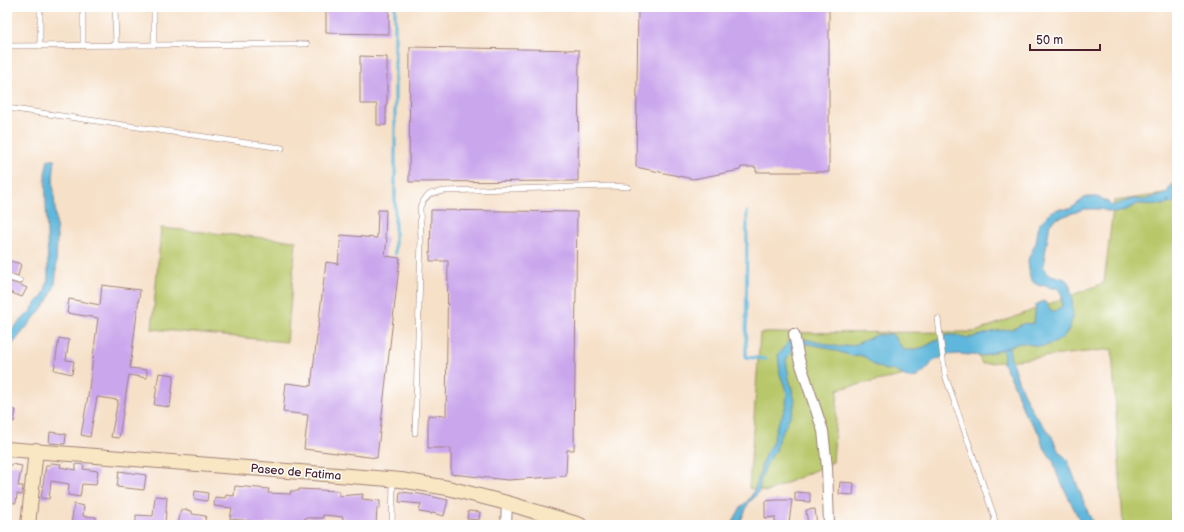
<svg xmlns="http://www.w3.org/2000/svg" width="1184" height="532" viewBox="0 0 1184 532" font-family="'Balsamiq Sans',sans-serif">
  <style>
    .green { fill: #b8c769; stroke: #81734a }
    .water { fill: #5eb7db; stroke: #546b83 }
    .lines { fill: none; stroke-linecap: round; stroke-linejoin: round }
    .stream { stroke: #5eb7db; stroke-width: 3 }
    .building { fill: #caa6ec }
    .lane-casing { stroke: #a0807a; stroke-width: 6 }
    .street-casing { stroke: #a0807a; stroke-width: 12 }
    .secondary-casing { stroke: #a0807a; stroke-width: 16 }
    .path { stroke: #a0807a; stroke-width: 1.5; stroke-dasharray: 3 3; stroke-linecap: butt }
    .lane { stroke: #fff; stroke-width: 5 }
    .street { stroke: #fff; stroke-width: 10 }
    .secondary { stroke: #f9e7c3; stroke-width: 14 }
    .labels { text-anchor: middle; stroke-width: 3; stroke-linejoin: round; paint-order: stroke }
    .street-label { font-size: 12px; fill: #4a1f2b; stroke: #fff }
  </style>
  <rect width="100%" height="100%" fill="#fff"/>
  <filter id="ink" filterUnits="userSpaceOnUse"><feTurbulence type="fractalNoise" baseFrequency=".025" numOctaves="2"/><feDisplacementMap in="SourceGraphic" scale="8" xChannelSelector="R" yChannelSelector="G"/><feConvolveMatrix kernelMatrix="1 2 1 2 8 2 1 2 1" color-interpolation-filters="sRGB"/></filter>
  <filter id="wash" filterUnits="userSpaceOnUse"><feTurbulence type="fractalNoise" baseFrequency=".012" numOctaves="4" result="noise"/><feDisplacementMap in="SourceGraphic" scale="16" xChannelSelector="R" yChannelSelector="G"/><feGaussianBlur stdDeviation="0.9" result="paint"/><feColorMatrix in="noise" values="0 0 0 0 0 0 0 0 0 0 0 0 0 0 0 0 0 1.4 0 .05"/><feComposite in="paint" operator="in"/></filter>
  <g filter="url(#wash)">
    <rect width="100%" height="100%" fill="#f6e0c8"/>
    <!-- green -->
    <g class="green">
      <path d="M1177 192V525H1123L1112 349 982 364 975 348 934 356 901 376 838 389 833 462 767 492 749 488 760 333 975 332 1104 283 1114 201Z"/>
      <path d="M161 228 296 241 287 342 152 329Z"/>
    </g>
    <!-- water -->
    <g class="water">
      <path d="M48 160H55L53 179 57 237 56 275 55 284 48 301 7 351V334L31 311 36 302 41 299 45 291 48 279V264L45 173Z"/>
      <path d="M1177 181V204L1169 203 1168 200V204L1166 205 1137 204 1126 210 1115 213 1100 209H1084L1056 219 1050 223 1043 267C1049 280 1063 274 1068 282 1071 287 1071 294 1072 300 1075 323 1069 341 1044 346 1035 347 1029 343 1020 343L983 356 959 354 946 355 932 362 928 368 917 377 909 378 891 369 886 370 881 368 874 365 865 357 859 355 852 356 824 347 809 344H805L800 346 792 351 786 360 789 378 795 400 793 410 778 441 776 451 773 454 767 463 761 479 759 491 753 499 749 502 739 525H731L741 507 751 497 757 483 764 457 773 441 777 425 782 416 786 405 787 393 780 374 778 354 789 342 793 339 800 338 839 347 854 345 877 335 892 334 904 350H912L924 347 947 335H956L964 338 973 337 996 331 1013 329 1025 323 1029 324 1034 323 1036 305 1039 303 1044 301 1052 311H1055L1062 306V295L1058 288H1051L1046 285 1040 286 1034 283 1030 278 1028 261 1029 257 1036 243 1039 224 1051 212 1058 209H1070L1086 197H1097L1107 201 1111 206 1133 199 1143 200 1166 194 1170 187Z"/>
      <path d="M1005 348H1009L1011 359 1020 386 1034 414 1051 435 1059 452 1067 459 1089 515 1095 525H1082L1081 523 1057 474 1054 463 1042 444 1039 433 1025 414 1012 380 1003 363 1004 355 1002 351Z"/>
    </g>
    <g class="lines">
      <!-- stream -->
      <g class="stream">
        <path d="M395 7V254"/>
        <path d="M747 212 746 357 766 359"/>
      </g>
    </g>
    <g id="blocks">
      <!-- building -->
      <g class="building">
        <path d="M326 7H389V34L326 33Z"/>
        <path d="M638 7H829V172H756V167H741L740 170 693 179 636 167Z"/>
        <path d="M410 47 579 50 578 181 409 182Z"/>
        <path d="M360 56 387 57V104H386V125H377V104H360Z"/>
        <path d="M378 210H386L385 238H387L385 256 400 258 377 458 304 449 308 415 283 412 286 383 311 386 326 262 338 264 341 235 377 238Z"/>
        <path d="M431 210 577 212 574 450H567L566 476 508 480 451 474V448H428V415L446 416 448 261H430Z"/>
        <path d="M7 260 21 264 18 276 7 273Z"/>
        <path d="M7 281 21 285 27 288 22 297 7 291Z"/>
        <path d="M102 285 140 290 130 368 147 370V378L129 375 119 438 111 437 118 400 97 397 90 437 81 435 88 396 98 318 67 313 69 299 100 305Z"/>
        <path d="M59 338 69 340 66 360 74 361 72 374 54 370Z"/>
        <path d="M159 373 174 375 170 407 154 405Z"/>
        <path d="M7 409 16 410 14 422 7 420Z"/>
        <path d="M50 432 66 434 65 444 49 443Z"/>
        <path d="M51 463 61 464 60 467 76 470V464L84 465 83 469 98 471 96 485 82 484 80 497 68 495 69 484 51 481 49 499 41 498 46 465H50Z"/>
        <path d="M11 464 22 466 18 486H23L22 495 17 494 16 503 7 502V465L11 466Z"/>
        <path d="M119 471 146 475 144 490 117 487Z"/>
        <path d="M840 482 854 483 853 495 839 494Z"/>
        <path d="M235 486 269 489 268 493 291 494 290 491H299V489L339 491V496L363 494 362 499 380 501V508H377L376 525H342L343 517 323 515V518H305V522H292V524H283V522L266 523V525H249L250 521 230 519 232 508 214 506 215 497 225 498 226 495 234 496Z"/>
        <path d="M195 491 208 493 207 501 194 499Z"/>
        <path d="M400 492 420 494 448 500 444 516 432 513V514L419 512 421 504 399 502Z"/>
        <path d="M795 492 810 493V502L795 501Z"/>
        <path d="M155 496 167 497 165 525 156 524 155 525H136V515L153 516Z"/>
        <path d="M776 500H792L789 523H775V517L765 518V501Z"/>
        <path d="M74 504 84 506 83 516 96 517V525H71Z"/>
        <path d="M181 509 192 511V514L206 516 204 525H178Z"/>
        <path d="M815 509 817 525H808L806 510Z"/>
        <path d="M468 511 480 512 479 520 467 519Z"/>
      </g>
    </g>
  </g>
  <g filter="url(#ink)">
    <use href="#blocks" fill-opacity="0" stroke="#a0807a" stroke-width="1"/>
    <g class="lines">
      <defs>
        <g id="lane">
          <path d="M83 7V46"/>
          <path d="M115 7 116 45"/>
          <path d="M154 7V45"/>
          <path d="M7 46 307 44"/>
          <path d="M40 46V7"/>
          <path d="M7 108 282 148"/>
          <path d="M7 277 20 281"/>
          <path d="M938 319 945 375 994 516 995 525"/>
          <path d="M415 433 421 240 420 207 424 200 430 194 444 191 610 186 628 187"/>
          <path d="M392 525 393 481"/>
        </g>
        <g id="street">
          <path d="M794 334 799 359 823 431 827 467 829 525"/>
          <path d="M506 525 507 503"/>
        </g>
        <g id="secondary">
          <path d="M7 449 401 480 448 488 507 503 580 525"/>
          <path d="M28 525 36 450"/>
        </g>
      </defs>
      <!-- lane casing -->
      <use href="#lane" class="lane-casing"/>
      <!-- street casing -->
      <use href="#street" class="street-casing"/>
      <!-- secondary casing -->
      <use href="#secondary" class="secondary-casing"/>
      <!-- path -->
      <path class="path" d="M768 523 773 525"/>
      <!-- lane -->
      <use href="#lane" class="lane"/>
      <!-- street -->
      <use href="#street" class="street"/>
      <!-- secondary -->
      <use href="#secondary" class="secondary"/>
    </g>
  </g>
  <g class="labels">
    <!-- street labels -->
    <g class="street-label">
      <text transform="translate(296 472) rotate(5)" y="4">Paseo de Fatima</text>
    </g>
  </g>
  <!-- margin -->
  <rect width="1184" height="532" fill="none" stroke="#fff" stroke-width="24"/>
  <!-- scale -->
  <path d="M1030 44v6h70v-6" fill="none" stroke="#4a1f2b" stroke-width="2"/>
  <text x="1036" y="44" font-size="12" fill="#4a1f2b" stroke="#ffffff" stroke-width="3" paint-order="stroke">50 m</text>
</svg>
